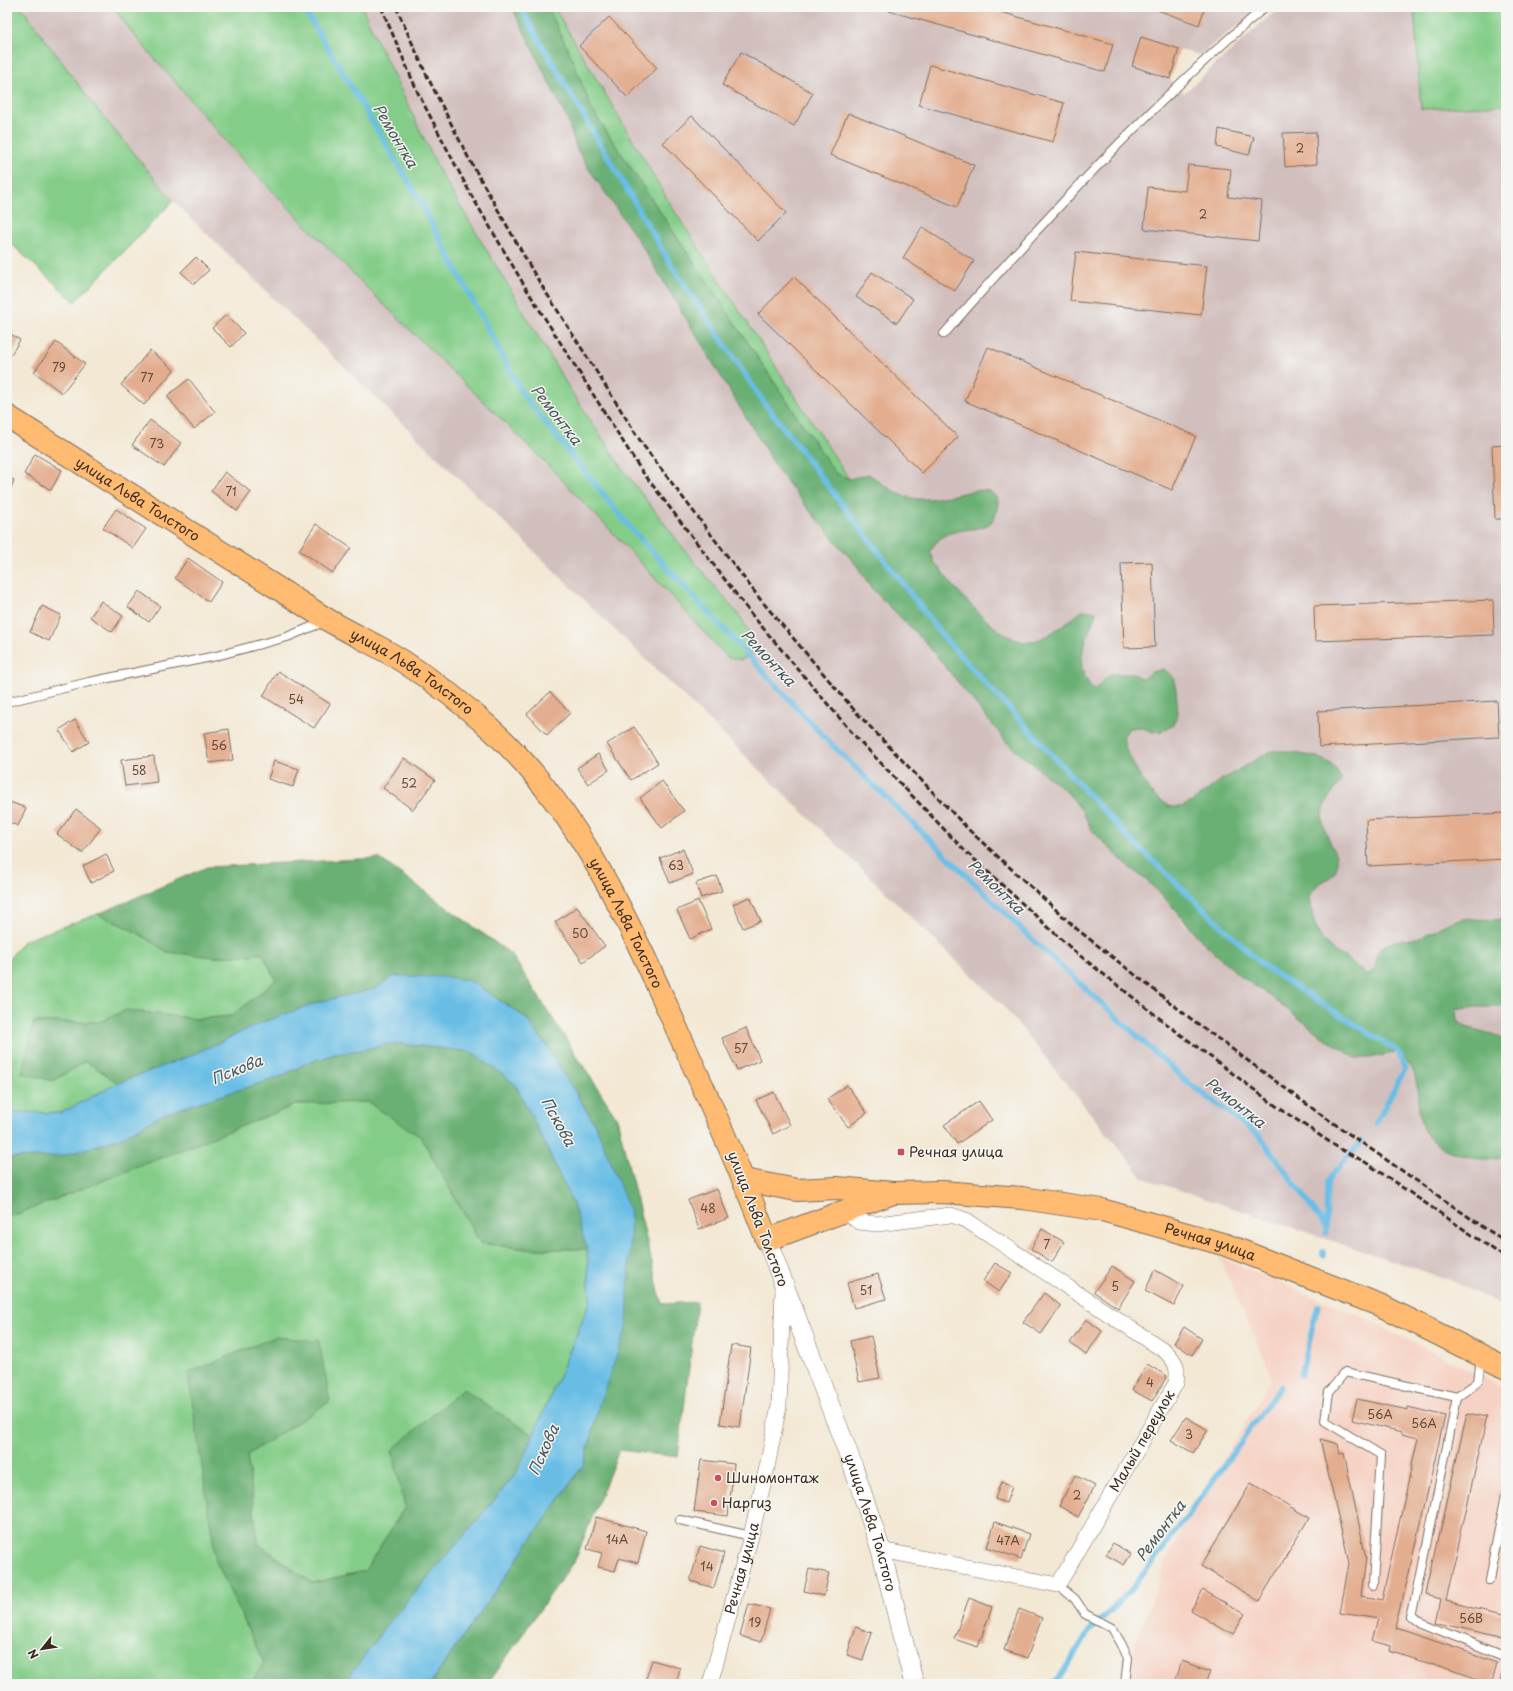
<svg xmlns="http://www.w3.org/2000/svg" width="1513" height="1691" viewBox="0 0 1513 1691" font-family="'Playpen Sans',sans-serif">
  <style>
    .built { fill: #f6d2c4 }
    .industrial { fill: #d1bfbe }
    .green { fill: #84cd89; stroke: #607c54 }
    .forest { fill: #6bb075; stroke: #536d4a }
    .water { fill: #68bde5; stroke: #527482 }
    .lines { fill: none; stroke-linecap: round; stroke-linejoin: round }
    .stream { stroke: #68bde5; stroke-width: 5.5 }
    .building { fill: #e3ad8f }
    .service-casing { stroke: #7b6c5e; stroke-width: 10 }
    .minor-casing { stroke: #7b6c5e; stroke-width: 16 }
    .tertiary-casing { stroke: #7b6c5e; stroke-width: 20 }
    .primary-casing { stroke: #7b6c5e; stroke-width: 24 }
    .service { stroke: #fff; stroke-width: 8 }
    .minor { stroke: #fff; stroke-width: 15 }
    .tertiary { stroke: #fff; stroke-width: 19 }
    .primary { stroke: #febb71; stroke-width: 22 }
    .rail { stroke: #3b2a1e; stroke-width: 3; stroke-dasharray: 6 3; stroke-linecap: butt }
    .poi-dot { fill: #d1495b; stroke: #f6f6f2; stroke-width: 1.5 }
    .labels { text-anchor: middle; stroke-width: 3; stroke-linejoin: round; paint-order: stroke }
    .number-label { font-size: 12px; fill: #654b3a }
    .street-label { font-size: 14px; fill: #3b2a1e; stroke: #f6f6f2 }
    .poi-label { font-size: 14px; fill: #3b2a1e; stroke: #f6f6f2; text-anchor: start }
    .water-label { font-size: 15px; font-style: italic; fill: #48565a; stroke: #f6f6f2 }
  </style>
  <rect width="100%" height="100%" fill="#f6f6f2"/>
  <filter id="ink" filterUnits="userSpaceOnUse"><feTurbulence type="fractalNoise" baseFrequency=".025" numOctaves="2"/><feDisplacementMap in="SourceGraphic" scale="8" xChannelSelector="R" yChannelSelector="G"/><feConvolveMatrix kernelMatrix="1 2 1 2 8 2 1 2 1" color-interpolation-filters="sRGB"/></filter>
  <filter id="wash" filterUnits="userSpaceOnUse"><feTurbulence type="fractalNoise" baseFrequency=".012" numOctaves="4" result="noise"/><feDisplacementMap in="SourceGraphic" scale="16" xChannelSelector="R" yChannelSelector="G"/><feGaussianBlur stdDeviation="0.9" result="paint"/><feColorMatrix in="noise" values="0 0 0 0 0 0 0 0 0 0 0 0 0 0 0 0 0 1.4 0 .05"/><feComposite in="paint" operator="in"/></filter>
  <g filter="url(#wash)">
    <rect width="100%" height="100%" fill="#f3e8d4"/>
    <!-- built -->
    <path class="built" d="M1219 1257 1360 1316 1506 1389V1684H1120L1171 1549 1272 1378Z"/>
    <!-- industrial -->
    <g class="industrial">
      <path d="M21 7H113L134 35 245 163 371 292 537 454 616 536 728 658 742 619 687 553 624 471 569 388 440 172 373 32 362 7H512L568 121 577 149 589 169 640 243 778 470 809 510 857 566 872 589 926 643 979 707 1000 735 1026 760 1068 793 1083 812 1091 829 1099 839 1130 868 1145 879 1162 895 1184 923 1240 976 1270 996 1327 1040 1356 1058H1368L1399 1052 1411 1069 1418 1091 1419 1114 1489 1160 1506 1156V1308L1450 1280 1143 1178 1005 1008 173 201 93 104Z"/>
      <path d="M554 7H1260L1200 55 1179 50 1170 79 1184 93 1275 11 1288 7H1414L1421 109 1506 105V1122L1283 972 849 479 672 207Z"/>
    </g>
    <!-- green -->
    <g class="green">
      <path d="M7 7H21L93 104 173 201 75 302 7 240Z"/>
      <path d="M113 7H362L373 32 440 172 569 388 624 471 687 553 742 619 757 652 741 660 728 658 616 536 537 454 371 292 245 163 134 35Z"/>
      <path d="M548 7H554L672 207 849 479 835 473 592 110 574 63Z"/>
      <path d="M1414 7H1506V105L1421 109Z"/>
      <path d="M98 914 138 933 167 952 216 957 263 954 276 980 233 1016 197 1019 126 1010 99 1022H34L53 1081 86 1061 118 1083 61 1113 7 1112V962L23 941Z"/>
      <path d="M368 1102 421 1137 480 1243 527 1249H587L590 1301 561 1372 534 1436 463 1389 393 1450 405 1507 365 1571 312 1583 258 1544 247 1455 330 1401 275 1337 216 1561 264 1663 250 1684H7V1217L15 1215 298 1104Z"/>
    </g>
    <!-- forest -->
    <g class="forest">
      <path d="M512 7H548L574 63 592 110 835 473 849 479 869 474C903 499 911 504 954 495 967 492 977 489 990 491L998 499C997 537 974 524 948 534 940 537 935 543 930 551L934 562C953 585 1002 650 1034 641 1050 637 1070 619 1084 610L1096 612C1088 641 1069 662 1094 690L1110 674H1133L1143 679 1152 672 1164 669 1173 677 1176 690 1178 714 1173 725 1163 731 1152 732 1141 727 1129 728 1123 737 1126 749 1137 771 1150 791 1159 800 1170 807H1181L1192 802 1221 780 1271 751H1283L1317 757 1328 762 1337 770 1341 781C1316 814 1318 814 1334 851 1337 856 1338 863 1336 869 1333 878 1325 879 1318 885 1315 887 1313 891 1310 894 1311 914 1315 935 1330 948 1336 954 1342 955 1349 960 1355 964 1360 971 1368 975L1376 968C1376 960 1375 954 1381 948 1389 940 1407 940 1417 938 1433 933 1446 921 1463 919 1479 918 1491 922 1506 918V1005L1503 1007H1467L1456 1009 1457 1020 1466 1027 1495 1035 1506 1042V1156C1487 1161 1474 1160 1455 1153 1404 1135 1427 1106 1412 1069 1409 1063 1403 1057 1399 1052L1368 1058H1356L1327 1040 1270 996 1240 976 1201 940 1162 895 1145 879 1130 868 1099 838 1091 829 1083 812 1068 793 1009 745 926 643 872 589 857 566 809 510 778 470 640 243 589 169 577 149 568 121Z"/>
      <path d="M379 858 511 954 617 1118 662 1304 697 1302 678 1457 619 1450 576 1558 488 1684H430L584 1464 599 1405 596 1126 546 1045 525 1017 470 981 394 976 375 989 319 1002 263 1022 193 1055 118 1083 86 1061 53 1081 22 1073 34 1022H99L126 1010 197 1019 232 1016 276 980 263 954 216 957 167 952 138 933 98 914 207 867Z"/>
      <path d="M394 1043 472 1052 515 1084 537 1127 573 1204 587 1249H527L480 1243 421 1137 368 1102 298 1104 15 1215 7 1217V1158L62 1156 118 1139 166 1113 280 1077 307 1063 336 1054 360 1050Z"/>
      <path d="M275 1337 319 1341 330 1401 247 1455 258 1544 312 1583 365 1571 405 1507 392 1450 463 1389 534 1436 516 1474 457 1544 388 1623 344 1684H250L264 1663 216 1561 188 1373Z"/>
    </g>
    <!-- water -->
    <path class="water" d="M394 976 447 977 470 981 525 1017 546 1045 596 1126 631 1214 627 1327 599 1405 584 1464 430 1684H344L388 1623 457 1544 516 1474 561 1372 590 1301 587 1249 573 1204 537 1127 515 1084 472 1052 394 1043 360 1050 336 1054 307 1063 280 1077 166 1113 118 1139 62 1156 7 1158V1112L61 1113 118 1083 192 1055 263 1022 319 1002 375 989Z"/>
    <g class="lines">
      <!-- stream -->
      <g class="stream">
        <path d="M303 7 416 194 523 395 633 531 823 736 1033 940 1186 1081 1259 1135 1326 1227"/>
        <path d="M520 7 673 268 763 401 946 640 1129 838 1266 968 1399 1052 1405 1069 1376 1123"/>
        <path d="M1326 1233 1327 1181 1361 1142"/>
        <path d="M1323 1255V1252"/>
        <path d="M1301 1375 1318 1305"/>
        <path d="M1053 1684 1058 1680 1088 1633 1131 1590 1198 1502 1280 1387"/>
      </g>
    </g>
    <g id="blocks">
      <!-- building -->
      <g class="building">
        <path d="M890 7H983L1113 44 1105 72 889 11Z"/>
        <path d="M1149 7H1205L1199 25Z"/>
        <path d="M609 17 657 68 627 97 579 46Z"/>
        <path d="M1141 37 1179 49 1170 79 1132 66Z"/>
        <path d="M741 52 813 93 794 126 722 85Z"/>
        <path d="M930 65 1064 103 1053 142 919 105Z"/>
        <path d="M848 113 974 165 957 207 830 155Z"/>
        <path d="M692 116 786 213 758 241 663 143Z"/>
        <path d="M1219 129 1254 137 1249 155 1217 147Z"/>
        <path d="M1316 132 1317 164 1285 167 1283 133Z"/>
        <path d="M1188 165 1231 169 1228 197 1262 201 1258 241 1144 229 1148 187 1185 191Z"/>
        <path d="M922 227 974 261 955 291 903 258Z"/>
        <path d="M1076 252 1207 266 1201 315 1070 301Z"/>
        <path d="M196 257 209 270 194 284 181 272Z"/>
        <path d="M872 272 913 299 897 323 856 297Z"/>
        <path d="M794 277 958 437 922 473 758 314Z"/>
        <path d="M226 315 244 333 231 347 212 328Z"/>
        <path d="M7 332 20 340 10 356 7 354Z"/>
        <path d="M56 342 85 364 62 393 34 372Z"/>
        <path d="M988 347 1196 436 1172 490 965 401Z"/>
        <path d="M150 350 174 370 144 405 121 385Z"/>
        <path d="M189 379 215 412 194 429 167 396Z"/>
        <path d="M150 420 181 443 164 467 132 445Z"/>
        <path d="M1506 445V519H1495L1492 446Z"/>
        <path d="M35 454 62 470 51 490 24 474Z"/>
        <path d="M225 472 251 492 237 511 211 491Z"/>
        <path d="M7 477 14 480 7 496Z"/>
        <path d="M116 509 146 529 133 548 103 528Z"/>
        <path d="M316 524 351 548 333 573 299 550Z"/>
        <path d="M188 558 222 582 209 602 175 578Z"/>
        <path d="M1152 562 1155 647 1124 648 1121 563Z"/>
        <path d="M139 591 160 606 149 622 128 607Z"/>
        <path d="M1493 600 1494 635 1315 641 1314 606Z"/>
        <path d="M101 601 123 616 112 632 90 617Z"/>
        <path d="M42 606 61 615 49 641 30 632Z"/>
        <path d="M278 671 330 704 314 728 263 696Z"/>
        <path d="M550 692 570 713 547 735 527 714Z"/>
        <path d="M1497 701 1499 737 1319 747 1318 711Z"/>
        <path d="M75 720 89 742 73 752 59 730Z"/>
        <path d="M634 727 658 763 631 780 607 744Z"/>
        <path d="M229 729 233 760 209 763 204 733Z"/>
        <path d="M598 754 609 770 588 784 577 768Z"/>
        <path d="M154 756 157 782 125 786 121 760Z"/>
        <path d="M404 758 435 780 413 810 383 788Z"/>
        <path d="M274 761 299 769 293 787 268 779Z"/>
        <path d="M662 781 684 811 662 828 640 798Z"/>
        <path d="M7 801 26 808 18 826 7 821Z"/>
        <path d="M76 809 101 828 82 853 57 834Z"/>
        <path d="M1505 813 1506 859 1368 866 1366 820Z"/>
        <path d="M683 849 693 874 670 883 660 858Z"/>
        <path d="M106 854 114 871 91 883 83 866Z"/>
        <path d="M717 876 722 891 701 898 696 883Z"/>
        <path d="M750 897 761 921 743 928 733 904Z"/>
        <path d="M698 901 711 929 690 939 677 910Z"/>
        <path d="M577 907 605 946 583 962 555 922Z"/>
        <path d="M746 1028 760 1060 737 1070 722 1038Z"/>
        <path d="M847 1085 867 1113 848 1127 827 1099Z"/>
        <path d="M774 1092 790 1125 773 1134 756 1100Z"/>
        <path d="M979 1101 992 1120 957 1144 944 1125Z"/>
        <path d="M717 1189 729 1218 699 1229 688 1200Z"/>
        <path d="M1042 1229 1064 1242 1052 1262 1031 1249Z"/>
        <path d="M995 1263 1012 1273 999 1292 983 1281Z"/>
        <path d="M1112 1266 1135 1281 1118 1308 1094 1292Z"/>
        <path d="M1155 1270 1184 1286 1174 1306 1145 1291Z"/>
        <path d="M878 1274 886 1299 854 1308 847 1283Z"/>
        <path d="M1044 1293 1061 1306 1041 1334 1023 1322Z"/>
        <path d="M1086 1319 1102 1331 1086 1355 1070 1343Z"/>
        <path d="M1184 1327 1202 1339 1192 1355 1174 1343Z"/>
        <path d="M871 1336 880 1378 859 1382 850 1341Z"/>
        <path d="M731 1345 751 1348 740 1427 720 1424Z"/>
        <path d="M1147 1364 1167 1376 1152 1401 1132 1390Z"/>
        <path d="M1357 1399 1408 1410V1407L1445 1416 1396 1628 1497 1662 1491 1684 1390 1651 1391 1646 1372 1641 1378 1619 1340 1613 1349 1563 1320 1439 1338 1444 1340 1454 1344 1453 1366 1558 1361 1596 1382 1600 1418 1438 1402 1434V1432L1352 1420Z"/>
        <path d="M1467 1413 1487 1417 1446 1600 1506 1615V1639L1436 1622 1441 1599 1426 1595Z"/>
        <path d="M1186 1417 1208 1430 1193 1453 1171 1440Z"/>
        <path d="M701 1460 734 1464 728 1516 694 1512Z"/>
        <path d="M1075 1475 1095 1486 1078 1517 1059 1506Z"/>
        <path d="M1001 1482 1012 1487 1006 1503 995 1499Z"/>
        <path d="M1251 1483 1309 1518 1259 1601 1201 1566Z"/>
        <path d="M596 1517 646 1531 638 1563 619 1558 615 1571 598 1567 602 1553 587 1549Z"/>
        <path d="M995 1522 1029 1534 1021 1559 987 1547Z"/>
        <path d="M1113 1543 1131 1554 1124 1565 1106 1555Z"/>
        <path d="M700 1546 724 1553 714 1588 690 1581Z"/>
        <path d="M809 1569 829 1573 824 1596 804 1591Z"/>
        <path d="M1203 1590 1245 1614 1233 1635 1191 1610Z"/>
        <path d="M969 1598 992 1607 978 1647 954 1639Z"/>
        <path d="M749 1604 770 1609 761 1642 740 1636Z"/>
        <path d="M1019 1609 1042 1618 1027 1658 1004 1650Z"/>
        <path d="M856 1627 872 1633 863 1660 847 1655Z"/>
        <path d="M652 1660 680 1668 676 1684H653L645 1682Z"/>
        <path d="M1182 1661 1210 1671 1205 1684 1175 1683Z"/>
      </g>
    </g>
  </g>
  <g filter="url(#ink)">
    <use href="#blocks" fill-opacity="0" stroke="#7b6c5e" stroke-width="1"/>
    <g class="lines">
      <defs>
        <g id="service">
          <path d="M944 334C1045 219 1149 106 1265 7"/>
          <path d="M7 702 89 682 216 656 287 637 326 621"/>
          <path d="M1481 1358 1478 1382 1457 1397 1412 1619 1506 1657"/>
          <path d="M680 1520 751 1536"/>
          <path d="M1489 1580 1506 1494"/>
          <path d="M1058 1585 1075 1599 1085 1614 1112 1628 1121 1643 1128 1658 1125 1684"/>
          <path d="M1373 1585 1381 1455 1325 1421 1329 1392 1345 1372 1457 1397"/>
          <path d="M1504 1684 1506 1674"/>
        </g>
        <g id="minor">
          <path d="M845 1211 859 1222 877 1224 951 1215 966 1220 1165 1351C1176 1362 1179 1367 1176 1383L1058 1585 881 1550"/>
          <path id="s1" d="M710 1684 751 1536 767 1467 779 1406 783 1288"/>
        </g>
        <g id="tertiary">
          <path id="s2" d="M767 1240 853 1466 881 1550 914 1684"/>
        </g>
        <g id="primary">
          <path id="s3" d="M7 416C112 483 217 550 323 617 349 633 378 645 404 662 435 682 465 705 492 730 580 810 633 930 680 1036 711 1104 741 1171 767 1240L893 1193"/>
          <path id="s4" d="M744 1180 797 1190 837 1188 893 1193 942 1192 1022 1198 1102 1210 1226 1245 1382 1306 1506 1368"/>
        </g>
      </defs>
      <!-- service casing -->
      <use href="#service" class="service-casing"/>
      <!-- minor casing -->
      <use href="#minor" class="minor-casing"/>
      <!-- tertiary casing -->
      <use href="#tertiary" class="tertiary-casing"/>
      <!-- primary casing -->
      <use href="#primary" class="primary-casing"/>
      <!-- service -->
      <use href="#service" class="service"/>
      <!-- minor -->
      <use href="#minor" class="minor"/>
      <!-- tertiary -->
      <use href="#tertiary" class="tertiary"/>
      <!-- primary -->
      <use href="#primary" class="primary"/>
      <!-- rail -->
      <g class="rail">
        <path d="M381 7 418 93 470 193 527 290 641 470 752 615 854 735 962 848 1074 951 1172 1028 1276 1106 1340 1149 1365 1162 1506 1258"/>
        <path d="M396 7 427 76 468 157 535 275 643 445 760 599 855 711 970 831 1078 930 1190 1018 1316 1111 1486 1229 1506 1241"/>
      </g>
    </g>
  </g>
  <!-- markers -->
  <g class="poi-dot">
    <rect x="897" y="1148" width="8" height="8" rx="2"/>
    <circle cx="718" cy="1478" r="4"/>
    <circle cx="714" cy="1503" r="4"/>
  </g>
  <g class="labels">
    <!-- number labels -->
    <g class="number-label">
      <text x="1300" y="153">2</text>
      <text x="1203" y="219">2</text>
      <text x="59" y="372">79</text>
      <text x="147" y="382">77</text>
      <text x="157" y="448">73</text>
      <text x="231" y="496">71</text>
      <text x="296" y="704">54</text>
      <text x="219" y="750">56</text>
      <text x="139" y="775">58</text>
      <text x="409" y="788">52</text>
      <text x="676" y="870">63</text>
      <text x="580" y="938">50</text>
      <text x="741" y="1053">57</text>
      <text x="708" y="1213">48</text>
      <text x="1047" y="1249">7</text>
      <text x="1115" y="1291">5</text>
      <text x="866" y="1295">51</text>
      <text x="1150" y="1387">4</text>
      <text x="1380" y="1419">56А</text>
      <text x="1424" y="1428">56А</text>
      <text x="1189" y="1439">3</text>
      <text x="1077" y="1500">2</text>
      <text x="617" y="1544">14А</text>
      <text x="1008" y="1545">47А</text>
      <text x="707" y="1571">14</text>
      <text x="1471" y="1623">56В</text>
      <text x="755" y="1627">19</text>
    </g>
    <!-- street labels -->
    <g class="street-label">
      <text dy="5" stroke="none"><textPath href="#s3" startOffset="155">улица Льва Толстого</textPath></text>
      <text dy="5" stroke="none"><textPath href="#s3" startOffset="479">улица Льва Толстого</textPath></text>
      <text dy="5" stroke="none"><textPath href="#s3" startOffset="815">улица Льва Толстого</textPath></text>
      <text transform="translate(758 1219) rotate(69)" y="5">улица Льва Толстого</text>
      <text dy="5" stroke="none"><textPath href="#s4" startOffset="473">Речная улица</textPath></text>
      <text transform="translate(1142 1441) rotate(-60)" y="5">Малый переулок</text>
      <text dy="5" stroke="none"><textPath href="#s2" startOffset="301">улица Льва Толстого</textPath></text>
      <text dy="5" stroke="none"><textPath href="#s1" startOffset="120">Речная улица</textPath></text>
    </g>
    <!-- poi labels -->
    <g class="poi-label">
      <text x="909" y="1157">Речная улица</text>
      <text x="726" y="1483">Шиномонтаж</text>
      <text x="722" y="1508">Наргиз</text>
    </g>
    <!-- water labels -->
    <g class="water-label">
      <text transform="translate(395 136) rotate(59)" y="5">Ремонтка</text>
      <text transform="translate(556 415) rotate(52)" y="5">Ремонтка</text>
      <text transform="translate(768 658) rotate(47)" y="5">Ремонтка</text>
      <text transform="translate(996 887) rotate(44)" y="5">Ремонтка</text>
      <text transform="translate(237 1070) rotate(-22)" y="5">Пскова</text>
      <text transform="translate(1235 1103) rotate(38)" y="5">Ремонтка</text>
      <text transform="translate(558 1122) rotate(61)" y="5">Пскова</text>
      <text transform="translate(544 1450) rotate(-66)" y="5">Пскова</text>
      <text transform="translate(1161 1531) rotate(-53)" y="5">Ремонтка</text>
    </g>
  </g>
  <!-- margin -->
  <rect width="1513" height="1691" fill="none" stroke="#f6f6f2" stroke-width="24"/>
  <!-- north arrow -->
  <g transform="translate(42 1649) rotate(240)" stroke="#f6f6f2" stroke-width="3" paint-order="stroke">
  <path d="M0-3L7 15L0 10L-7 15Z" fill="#3b2a1e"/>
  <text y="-6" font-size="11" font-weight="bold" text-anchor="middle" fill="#3b2a1e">N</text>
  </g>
</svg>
